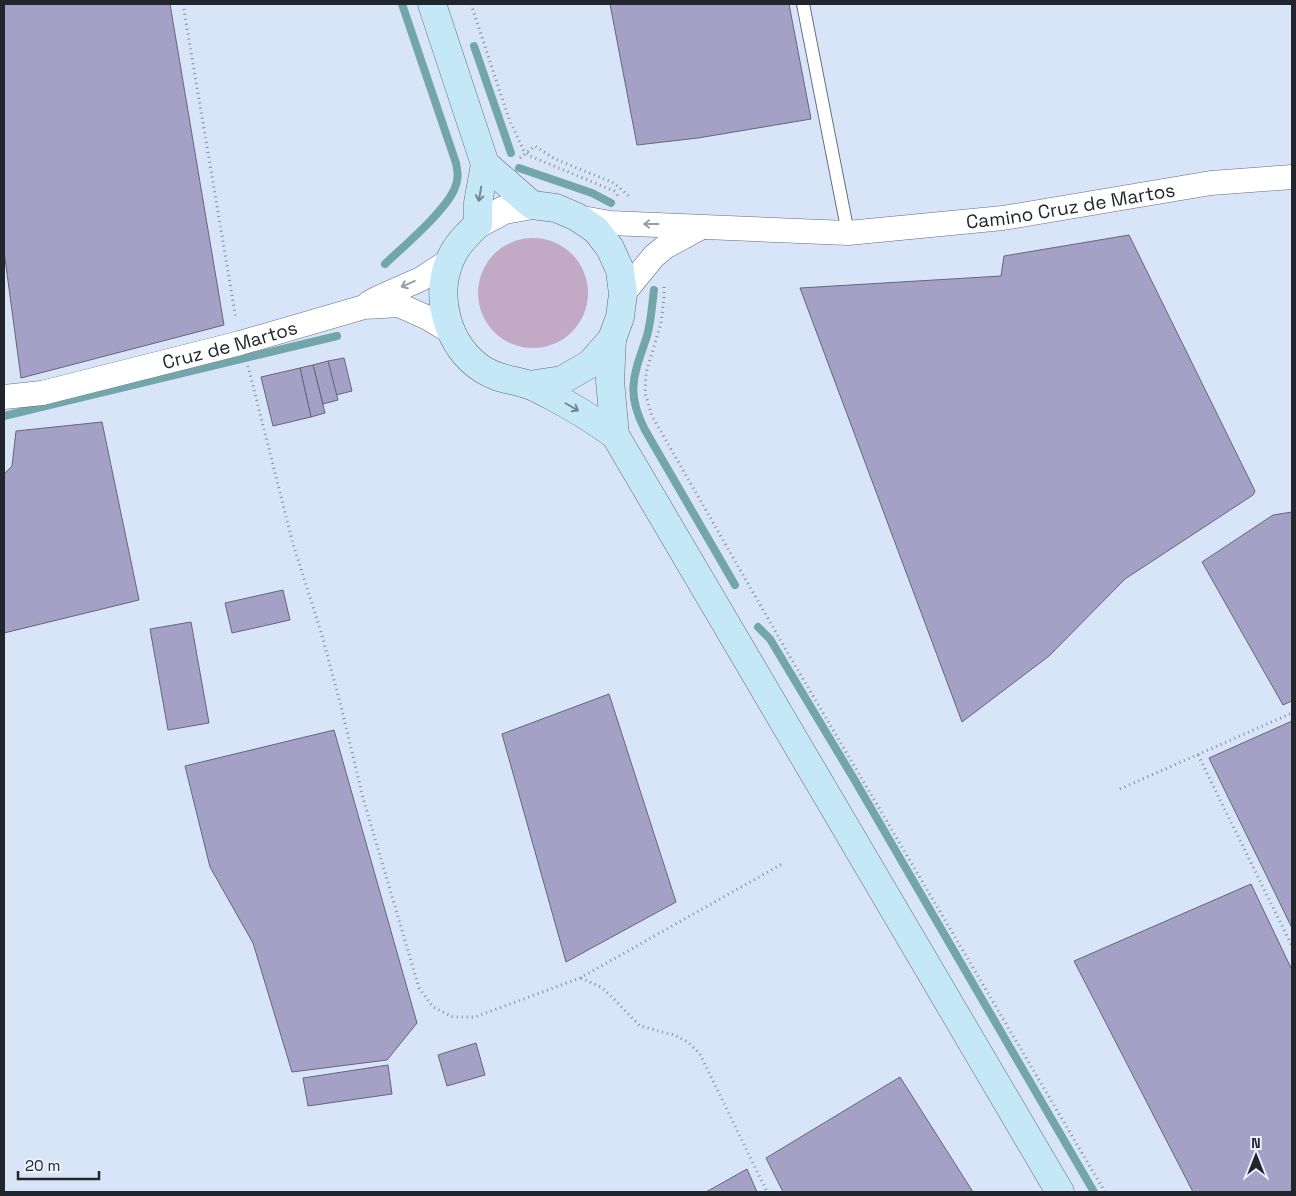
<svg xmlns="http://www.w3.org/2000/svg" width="1296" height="1196" viewBox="0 0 1296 1196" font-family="'Space Grotesk',sans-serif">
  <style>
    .green { fill: #c2aac6 }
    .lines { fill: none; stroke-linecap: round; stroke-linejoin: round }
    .stream { stroke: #72a6aa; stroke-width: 8 }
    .building { fill: #a5a0c6; stroke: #676578 }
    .service-casing { stroke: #616b7c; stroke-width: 14 }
    .minor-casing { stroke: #616b7c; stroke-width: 25 }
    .tertiary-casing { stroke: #616b7c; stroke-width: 29 }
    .secondary-casing { stroke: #616b7c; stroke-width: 29 }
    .path { stroke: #858d9b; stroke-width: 3; stroke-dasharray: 1 4; stroke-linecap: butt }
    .service { stroke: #fff; stroke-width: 12 }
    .minor { stroke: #fff; stroke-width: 24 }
    .tertiary { stroke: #fff; stroke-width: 28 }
    .secondary { stroke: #c5e8f8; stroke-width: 28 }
    .oneway { stroke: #738692 }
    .oneway2 { stroke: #9b9da0 }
    .labels { text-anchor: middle; stroke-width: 4.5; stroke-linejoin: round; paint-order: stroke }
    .street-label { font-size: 19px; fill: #21252c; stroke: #eaf1fd }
  </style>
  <rect width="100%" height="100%" fill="#d8e4f8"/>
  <!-- green -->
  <circle class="green" cx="533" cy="293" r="55"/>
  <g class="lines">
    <!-- stream -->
    <g class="stream">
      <path d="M474 46 511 153"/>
      <path d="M519 168 592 193 611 203"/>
      <path d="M385 264C404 246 444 212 454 190 459 180 458 173 456 163L402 4"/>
      <path d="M654 290C652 305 651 322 647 336 634 375 625 391 645 430L735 585"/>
      <path d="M4 416 337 336"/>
      <path d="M758 627 770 639 854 779 1094 1192"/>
    </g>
  </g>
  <!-- building -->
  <g class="building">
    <path d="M4 4H170L224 325 21 378 4 251Z"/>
    <path d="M610 4H789L811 119 698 138 637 145Z"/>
    <path d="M1129 235 1255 491 1253 495 1125 579 1049 656 962 722 800 288 1001 276 1004 256Z"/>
    <path d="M344 358 352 391 336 395 328 361Z"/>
    <path d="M328 361 338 400 323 404 313 365Z"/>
    <path d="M313 365 325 413 311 417 300 368Z"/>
    <path d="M300 368 311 417 273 426 261 377Z"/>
    <path d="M102 422 139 600 4 633V474L12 466 16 431Z"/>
    <path d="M1292 512V701L1283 705 1202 562 1273 515Z"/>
    <path d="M283 590 290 620 232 633 225 603Z"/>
    <path d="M191 622 209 723 168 730 150 629Z"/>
    <path d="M609 694 676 902 566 962 502 734Z"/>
    <path d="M1292 721V928L1209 758Z"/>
    <path d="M334 730 417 1023 387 1060 292 1072 253 943 210 867 185 766Z"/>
    <path d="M1251 884 1292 970V1192H1193L1074 961Z"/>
    <path d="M476 1043 485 1075 447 1086 438 1055Z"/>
    <path d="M388 1065 392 1094 308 1106 303 1078Z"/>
    <path d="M900 1077 973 1192H783L766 1158Z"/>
    <path d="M747 1169 757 1192H706Z"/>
  </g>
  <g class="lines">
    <defs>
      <path id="service" d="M803 4 848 233"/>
      <g id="minor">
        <path id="s1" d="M577 217 610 223 848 233 1003 218 1211 183 1292 177"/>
        <path d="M623 294 654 256 665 247 700 228"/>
        <path d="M369 303 378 298 421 279 450 260"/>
        <path id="s2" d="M4 397 42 393 240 343 364 307 399 305 428 318 451 332"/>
      </g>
      <path id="tertiary" d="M478 224 504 210 532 205"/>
      <g id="secondary">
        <path d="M432 4 485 164 478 203V224C467 235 456 245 450 260 434 298 448 346 482 369 499 380 512 379 529 385 536 387 543 392 550 395 573 407 594 420 615 435"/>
        <path d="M485 164 532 205 556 208 577 217 596 230 610 248 620 270 623 294 620 317 612 339 610 381 615 435 1060 1192"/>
        <path d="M529 385 562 380 590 364 612 339"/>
      </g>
    </defs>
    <!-- service casing -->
    <use href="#service" class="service-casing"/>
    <!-- minor casing -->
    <use href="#minor" class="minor-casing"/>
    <!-- tertiary casing -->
    <use href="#tertiary" class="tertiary-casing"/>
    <!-- secondary casing -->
    <use href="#secondary" class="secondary-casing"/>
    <!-- path -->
    <g class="path">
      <path d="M183 4 236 319"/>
      <path d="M471 4 509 119 524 151 530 156 614 191 619 197"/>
      <path d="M520 158 535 146 555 159 614 183 631 198"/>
      <path d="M664 287V298L661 323 646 373 645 393 652 416 786 650 1105 1192"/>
      <path d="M248 366 293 544 321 632 341 706 363 798 419 988 433 1007 453 1017H475L580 978 782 864"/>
      <path d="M1198 755 1292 946"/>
      <path d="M1120 789 1292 713"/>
      <path d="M581 978 601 987 612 997 640 1026 674 1035 688 1042 700 1054 767 1192"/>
    </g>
    <!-- service -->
    <use href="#service" class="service"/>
    <!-- minor -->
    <use href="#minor" class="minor"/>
    <!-- tertiary -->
    <use href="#tertiary" class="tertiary"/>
    <!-- secondary -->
    <use href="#secondary" class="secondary"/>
  </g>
  <!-- one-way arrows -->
  <defs><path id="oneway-shaft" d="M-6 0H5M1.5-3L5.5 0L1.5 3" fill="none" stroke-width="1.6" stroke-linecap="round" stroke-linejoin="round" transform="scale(1.25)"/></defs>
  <g class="oneway">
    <use href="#oneway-shaft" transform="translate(480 194) rotate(100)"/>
    <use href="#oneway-shaft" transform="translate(572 407) rotate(30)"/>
  </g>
  <g class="oneway2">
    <use href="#oneway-shaft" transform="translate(651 224) rotate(-180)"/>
    <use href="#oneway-shaft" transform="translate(408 284) rotate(156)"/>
  </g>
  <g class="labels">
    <!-- street labels -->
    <g class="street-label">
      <text dy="7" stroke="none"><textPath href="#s1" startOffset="496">Camino Cruz de Martos</textPath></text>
      <text dy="7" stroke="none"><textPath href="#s2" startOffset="232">Cruz de Martos</textPath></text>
    </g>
  </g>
  <!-- border -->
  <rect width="1296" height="1196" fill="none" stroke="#21252c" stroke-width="10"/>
  <!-- north arrow -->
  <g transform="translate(1256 1156)" stroke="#eaf1fd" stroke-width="4" paint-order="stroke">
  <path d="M0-4L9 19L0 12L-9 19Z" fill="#21252c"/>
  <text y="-8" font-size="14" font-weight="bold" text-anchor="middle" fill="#21252c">N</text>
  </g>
  <!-- scale -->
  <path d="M18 1171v8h81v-8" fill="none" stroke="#21252c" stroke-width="2.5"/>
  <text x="25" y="1171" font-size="15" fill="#21252c" stroke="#eaf1fd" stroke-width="4" paint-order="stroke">20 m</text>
</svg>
